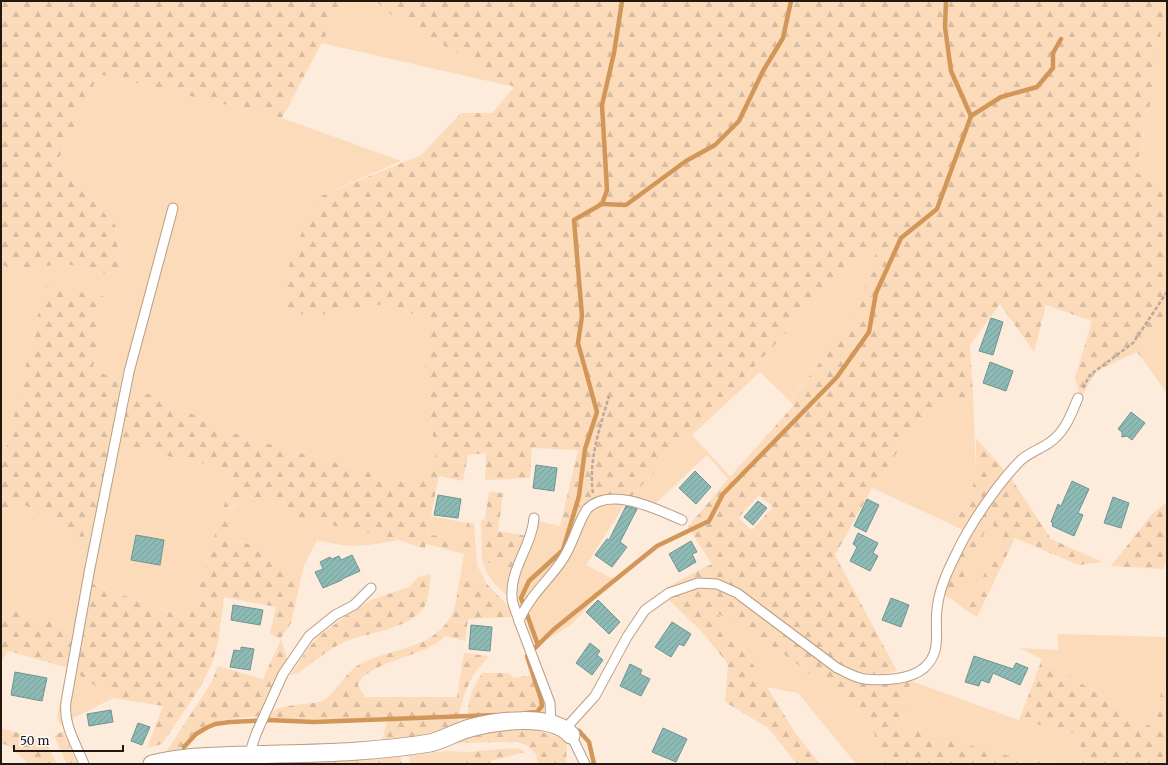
<svg xmlns="http://www.w3.org/2000/svg" width="1168" height="765" viewBox="0 0 1168 765" font-family="Merriweather,serif">
  <style>
    .grass { fill: #fcdbbb }
    .forest { fill: url(#forest-firs); fill-rule: evenodd }
    .lines { fill: none; stroke-linecap: round; stroke-linejoin: round }
    .stream { stroke: #d29758; stroke-width: 4.5 }
    .building { fill: url(#building-hatch); stroke: #6b9591 }
    .service-casing { stroke: #b89e85; stroke-width: 11 }
    .minor-casing { stroke: #b89e85; stroke-width: 19 }
    .path { stroke: #b9aa9d; stroke-width: 2.5; stroke-dasharray: 4 2; stroke-linecap: butt }
    .service { stroke: #fff; stroke-width: 9 }
    .minor { stroke: #fff; stroke-width: 17 }
  </style>
  <defs>
    <pattern id="forest-firs" width="22" height="20" patternUnits="userSpaceOnUse"><rect width="22" height="20" fill="#fcdbbb"/><path d="M5 1l3.5 6h-7zM16 11l3.5 6h-7z" fill="#d8bba0"/></pattern>
    <pattern id="building-hatch" width="6" height="6" patternUnits="userSpaceOnUse"><rect width="6" height="6" fill="#8ebab5"/><path d="M-1 1l2-2M0 6l6-6M5 7l2-2" fill="none" stroke="#7a9f9a"/></pattern>
  </defs>
  <rect width="100%" height="100%" fill="#fdecdc"/>
  <!-- grass -->
  <g class="grass">
    <path d="M344 1H376L389 13 514 87 321 43Z"/>
    <path d="M1165 1H1167V193L1136 173 1154 85Z"/>
    <path d="M99 74 282 118 401 161 321 196 283 310 313 316 390 303 428 321 425 366 436 460 419 486 241 436 93 369 103 296 45 287 1 470V264L11 269 67 264 120 277 116 226 57 162Z"/>
    <path d="M864 250 876 252 857 316 793 396 794 405 760 372 692 435 731 477 728 479 707 455 655 504 631 497Z"/>
    <path d="M1151 327 1167 329V393L1141 357Z"/>
    <path d="M973 395 976 471 972 490 953 525 872 488 928 409Z"/>
    <path d="M124 447 235 470 189 619 91 583 80 630 1 607V510L23 504 83 538Z"/>
    <path d="M246 497 282 498 285 515 399 540C365 546 351 549 317 540L304 566 301 579 259 549 228 535V510Z"/>
    <path d="M627 501 586 565 614 579 571 625 535 647 528 627 527 615 535 601 570 558 588 513 599 504Z"/>
    <path d="M431 516 467 523 464 541 427 534Z"/>
    <path d="M539 521 572 529 565 551 520 613 516 604 515 589Z"/>
    <path d="M989 522 1005 533 966 610 953 600Z"/>
    <path d="M476 550 477 565 487 584 460 577 464 554Z"/>
    <path d="M482 560 511 572 510 598C497 587 486 577 482 560Z"/>
    <path d="M716 612 777 649 869 719 885 764H856L798 693 767 687 745 651Z"/>
    <path d="M1058 634 1167 637V656L1155 729 1042 659 1019 648 1058 650Z"/>
    <path d="M69 668 113 698 60 725 57 716Z"/>
    <path d="M911 681 1019 720 1080 735 1081 764C1018 764 958 742 899 726Z"/>
    <path d="M445 751 468 752 461 764H410L409 756Z"/>
  </g>
  <!-- forest -->
  <g class="forest">
    <path d="M1 1H344L282 118 99 74 57 162 116 226 120 277 67 264 11 269 1 264Z"/>
    <path d="M376 1H1165L1154 85 1136 172 1167 193V329L1151 327 1141 357 1137 352 1096 371 1081 398 1075 378 1092 321 1046 305 1034 352 1000 304 970 345 973 395 928 409 872 488 835 555 897 671 883 674 863 673 844 667 827 657 738 590 703 580 643 608C662 587 687 576 712 564L688 527 728 479 794 405 793 397 856 316 876 252 864 250 631 497C617 497 599 495 587 502L572 529 560 526 578 450 532 448 530 478 485 480 486 453 468 455 463 481 439 476 427 534 464 541 467 523H474L476 550 464 554 426 544 425 549 399 540 285 515 282 498 246 497 228 509V535L259 549 301 579 291 623 281 638 288 662 261 716C235 719 190 718 184 751L166 752 211 683 218 666 263 679 281 639 270 634 276 607 224 597 218 642 212 664 199 689 162 744 147 748 163 706 113 698 69 668 8 651 1 662V607L80 630 90 583 189 619 235 470 124 447 83 538 23 504 1 510V470L45 286 103 296 93 369 241 436 419 486 436 460 425 366 428 321 390 303 313 316 283 310 291 254 321 196 421 155 461 113H492L514 87 389 13ZM759 495 773 507 752 530 738 518Z"/>
    <path d="M976 438 1007 473 965 531 953 525 972 490 976 471Z"/>
    <path d="M1011 478 1051 539 1102 562 1079 565 1015 538 977 617 966 610 1005 533 989 523 953 600 943 595 953 567 985 508Z"/>
    <path d="M489 492 503 493 498 531 527 536 511 572 482 560 481 520 485 519Z"/>
    <path d="M1167 502V556L1164 569 1111 566 1153 513Z"/>
    <path d="M431 574C430 582 429 593 427 601 417 629 368 632 344 642 328 649 313 663 298 673L290 675 307 650 319 636 355 609 371 600 409 587 418 577Z"/>
    <path d="M460 577 487 584 511 609 512 617 468 619 465 641 445 636C427 657 367 661 358 685L365 697H457L464 653 489 656C469 678 466 687 459 715L316 720 268 718C274 701 310 707 324 700 334 694 347 671 360 664 391 648 430 650 450 618 456 610 458 587 460 577Z"/>
    <path d="M702 586 721 591 738 600 829 667 854 680 904 679 911 681 899 726 1009 756 1055 764H885L869 719 777 649 717 613 745 651 796 734 820 764H797L768 728 725 702 728 664 702 632 668 599 686 590Z"/>
    <path d="M1167 656V764H1081L1080 735 1019 720 1042 659 1155 729Z"/>
    <path d="M482 673H508L514 678 532 675C541 683 548 704 543 715L468 721C467 701 472 689 482 673Z"/>
    <path d="M458 719 460 727 446 732 381 744 387 721Z"/>
    <path d="M1 728 45 740 57 764H29L11 747 1 743Z"/>
    <path d="M490 729H533L567 740 566 764H538L536 754 526 745 518 742 452 743Z"/>
    <path d="M63 731 77 764H67L54 736Z"/>
    <path d="M512 748 520 749 525 752 491 761 488 764H461L468 752Z"/>
    <path d="M400 754 402 764 232 763Z"/>
  </g>
  <g class="lines">
    <!-- stream -->
    <g class="stream">
      <path d="M971 116 1001 97 1037 87 1053 68V53L1061 39"/>
      <path d="M602 204 626 205 686 161 715 145 739 121 763 71 783 38 791 1"/>
      <path d="M538 645 521 598 529 581 563 550 579 496 585 449 597 412 578 343 582 316 574 220 602 204 607 190 602 105 614 53 622 1"/>
      <path d="M526 713 537 712 542 706 541 699 527 656 553 630 657 546 709 521 723 494 837 377 869 332 876 293 901 238 937 209 971 116 951 71 945 27 946 1"/>
      <path d="M579 731 589 742 594 764"/>
      <path d="M184 747 196 734 206 728 215 724 230 722 268 720 314 722 495 715"/>
    </g>
  </g>
  <!-- building -->
  <g class="building">
    <path d="M991 318 1003 322 993 355 979 351Z"/>
    <path d="M990 362 1013 371 1006 391 983 383Z"/>
    <path d="M1131 412 1145 423 1132 440 1127 436 1122 437V432L1118 429Z"/>
    <path d="M536 465 557 468 554 491 533 488Z"/>
    <path d="M695 471 711 487 696 504 679 488Z"/>
    <path d="M1072 481 1089 489 1078 513 1083 515 1074 536 1052 526 1053 523 1051 522 1058 504 1061 506Z"/>
    <path d="M438 495 461 499 458 518 434 515Z"/>
    <path d="M1113 497 1129 503 1121 528 1104 523Z"/>
    <path d="M867 499 879 505 866 532 854 526Z"/>
    <path d="M758 501 767 508 753 525 744 517Z"/>
    <path d="M626 506 637 509 620 542 627 547 612 567 595 555 607 539 609 540Z"/>
    <path d="M858 533 878 543 873 553 878 556 870 571 850 561 857 547 853 544Z"/>
    <path d="M136 535 164 540 160 565 131 560Z"/>
    <path d="M691 541 697 552 692 554 696 562 679 572 669 554Z"/>
    <path d="M352 555 360 571 342 579V580L323 588 315 572 323 569 320 562 330 557 332 559 339 556 341 560Z"/>
    <path d="M891 598 909 605 901 627 882 620Z"/>
    <path d="M598 600 620 622 609 634 586 612Z"/>
    <path d="M233 605 263 610 260 625 231 620Z"/>
    <path d="M672 622 691 634 684 646 679 644 671 657 655 647Z"/>
    <path d="M471 625 492 627 490 651 469 649Z"/>
    <path d="M590 643 600 651 597 655 603 660 592 675 576 663Z"/>
    <path d="M241 647 254 649 250 670 230 667 234 650 241 651Z"/>
    <path d="M974 656 1013 669 1016 663 1028 668 1020 685 993 673 989 683 981 680 979 686 965 682Z"/>
    <path d="M630 664 642 670 640 674 650 679 641 696 620 686Z"/>
    <path d="M15 672 47 678 42 701 11 695Z"/>
    <path d="M111 710 113 722 89 726 87 714Z"/>
    <path d="M138 723 150 727 142 745 131 741Z"/>
    <path d="M663 728 687 739 676 762 652 752Z"/>
  </g>
  <g class="lines">
    <defs>
      <g id="service">
        <path d="M519 621C517 613 512 605 512 597 510 568 532 546 534 518"/>
        <path d="M551 724 550 703 519 621C528 598 547 582 561 562 573 546 576 526 587 509 610 485 658 510 682 520"/>
        <path d="M565 729 595 696 627 637 645 610 669 593 698 583 717 584 737 593 837 668C846 672 855 678 865 679 882 681 910 680 924 668 943 651 934 631 937 609 939 589 948 570 957 552 970 524 999 482 1021 460 1029 453 1040 449 1049 443 1065 432 1071 415 1078 398"/>
        <path d="M571 735 585 764"/>
        <path d="M249 755 256 734 283 674 309 636 335 615 354 605 371 588"/>
        <path d="M84 764C76 744 63 724 66 702L89 573 129 372 173 208"/>
      </g>
      <path id="minor" d="M152 764C184 756 216 756 249 755 309 753 370 753 430 743 443 740 456 732 470 728 496 721 551 713 571 735"/>
    </defs>
    <!-- service casing -->
    <use href="#service" class="service-casing"/>
    <!-- minor casing -->
    <use href="#minor" class="minor-casing"/>
    <!-- path -->
    <g class="path">
      <path d="M1083 388 1090 375 1133 343 1167 292"/>
      <path d="M593 493C588 461 600 427 609 396"/>
    </g>
    <!-- service -->
    <use href="#service" class="service"/>
    <!-- minor -->
    <use href="#minor" class="minor"/>
  </g>
  <!-- border -->
  <rect width="1168" height="765" fill="none" stroke="#22180f" stroke-width="4"/>
  <!-- scale -->
  <path d="M14 745v6h109v-6" fill="none" stroke="#22180f" stroke-width="2"/>
  <text x="20" y="745" font-size="12" fill="#22180f" stroke="#fcfcfc" stroke-width="3" paint-order="stroke">50 m</text>
</svg>
